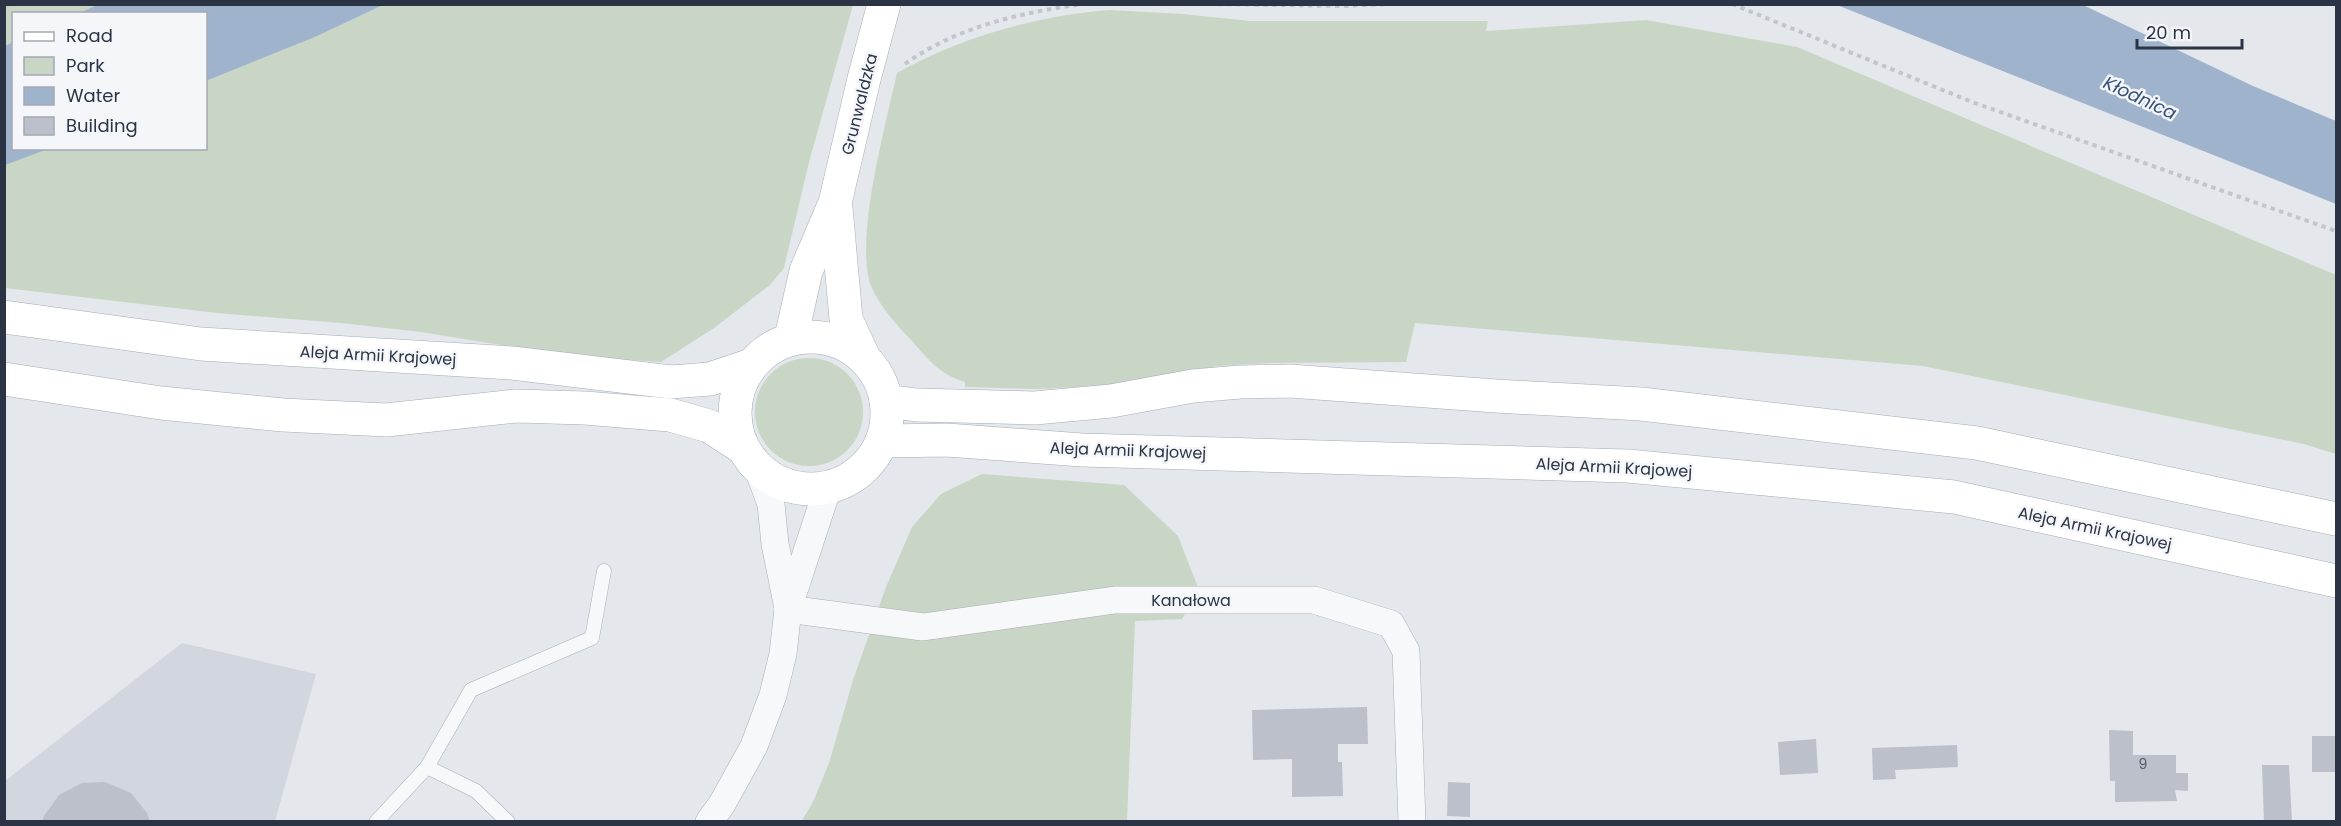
<svg xmlns="http://www.w3.org/2000/svg" width="2341" height="826" viewBox="0 0 2341 826" font-family="Poppins,sans-serif">
  <style>
    .built { fill: #d2d6de }
    .green { fill: #c9d6c5 }
    .water { fill: #9fb4cc }
    .building { fill: #bbc0ca }
    .lines { fill: none; stroke-linecap: round; stroke-linejoin: round }
    .lane-casing { stroke: #a9aeb7; stroke-width: 15 }
    .street-casing { stroke: #a9aeb7; stroke-width: 28 }
    .secondary-casing { stroke: #a9aeb7; stroke-width: 34 }
    .primary-casing { stroke: #a3abb8; stroke-width: 34 }
    .path { stroke: #c2c5cb; stroke-width: 4; stroke-dasharray: 4.5 4.5; stroke-linecap: butt }
    .lane { stroke: #f7f8fa; stroke-width: 14 }
    .street { stroke: #f7f8fa; stroke-width: 27 }
    .secondary { stroke: #fff; stroke-width: 33 }
    .primary { stroke: #fff; stroke-width: 33 }
    .labels { text-anchor: middle; stroke-width: 5; stroke-linejoin: round; paint-order: stroke }
    .number-label { font-size: 14px; fill: #4f5766 }
    .street-label { font-size: 16px; fill: #2b3445; stroke: #f4f6f9 }
    .water-label { font-size: 18px; font-style: italic; fill: #34527a; stroke: #f4f6f9 }
  </style>
  <rect width="100%" height="100%" fill="#e4e7ec"/>
  <!-- built -->
  <path class="built" d="M182 643 316 674 275 821 5 822V781Z"/>
  <!-- green -->
  <g class="green">
    <path d="M5 5H99L80 13 14 14 13 42 5 46Z"/>
    <path d="M383 5H853L809 162 784 268 770 285 714 328 661 362 568 356 421 332 341 323 217 313 5 288 4 165 48 149 206 148V81L315 37Z"/>
    <path d="M1109 10 1183 14 1250 21H1488L1486 31 1646 20 1797 47 2336 275V454L2304 444 1923 366 1415 323 1406 362 1269 363 1218 366 1100 386 1038 389 965 387V382C939 374 929 360 912 341 896 324 880 307 871 286 854 240 886 123 897 73 961 37 1036 16 1109 10Z"/>
    <circle cx="809" cy="412" r="54"/>
    <path d="M982 474 1124 485 1178 536 1199 590 1182 619 1135 621 1127 821 801 822 813 802 829 763 853 680 886 587 912 527 941 494Z"/>
  </g>
  <!-- water -->
  <g class="water">
    <path d="M99 4H383V5L315 37 206 81V14L80 13Z"/>
    <path d="M1837 5H2083L2253 86 2336 121V204Z"/>
    <path d="M13 42 14 148 48 149 5 165V46Z"/>
  </g>
  <!-- building -->
  <g class="building">
    <path d="M1367 707 1368 744H1338V762H1342L1343 796 1292 797V759L1253 760 1252 710Z"/>
    <path d="M2109 730 2133 731V755H2176V773H2188V791L2175 790 2177 801 2115 802V781H2110Z"/>
    <rect x="2312" y="736" width="24" height="36"/>
    <path d="M1816 739 1818 773 1780 775 1778 742Z"/>
    <path d="M1957 745 1958 767 1895 770 1896 779 1873 780 1872 748Z"/>
    <path d="M2262 765H2289L2292 822H2264Z"/>
    <path d="M105 782 131 793 147 813 150 822H42L44 816 59 795 82 783Z"/>
    <path d="M1448 782 1470 783V817L1447 816Z"/>
  </g>
  <g class="lines">
    <defs>
      <g id="lane">
        <path d="M427 767 471 690 592 638 604 571"/>
        <path d="M376 822 427 767 476 791 508 822"/>
      </g>
      <g id="street">
        <path d="M758 469 771 504 775 544 788 608"/>
        <path d="M788 609 923 627 1115 600H1314L1391 624 1406 651 1412 822"/>
        <path d="M709 822 722 804 754 746 773 695 783 654 788 609 828 487"/>
      </g>
      <g id="secondary">
        <path d="M836 208 846 319 863 356"/>
        <path d="M791 338 806 271 835 203 864 79 884 4"/>
      </g>
      <g id="primary">
        <path d="M4 317 201 344 512 363 671 382 710 379 749 366"/>
        <circle cx="811" cy="413" r="76"/>
        <path d="M4 379 161 403 283 415 386 420 516 406 585 408 670 415 709 426 743 448"/>
        <path d="M886 401 916 405 1035 408 1111 401 1193 386 1240 382 1290 381 1496 396 1641 404 1977 443 2336 519"/>
        <path d="M882 441 947 440 1082 450 1628 466 1954 497 2336 581"/>
      </g>
    </defs>
    <!-- lane casing -->
    <use href="#lane" class="lane-casing"/>
    <!-- street casing -->
    <use href="#street" class="street-casing"/>
    <!-- secondary casing -->
    <use href="#secondary" class="secondary-casing"/>
    <!-- primary casing -->
    <use href="#primary" class="primary-casing"/>
    <!-- path -->
    <g class="path">
      <path d="M1209 4 1341 6 1390 4"/>
      <path d="M1732 4 1972 102 2336 231"/>
      <path d="M4 7 9 4"/>
      <path d="M905 64C956 27 1023 12 1084 4"/>
    </g>
    <!-- lane -->
    <use href="#lane" class="lane"/>
    <!-- street -->
    <use href="#street" class="street"/>
    <!-- secondary -->
    <use href="#secondary" class="secondary"/>
    <!-- primary -->
    <use href="#primary" class="primary"/>
  </g>
  <g class="labels">
    <!-- number labels -->
    <g class="number-label">
      <text x="2143" y="769">9</text>
    </g>
    <!-- street labels -->
    <g class="street-label">
      <text transform="translate(859 104) rotate(-76)" y="6">Grunwaldzka</text>
      <text transform="translate(378 355) rotate(3)" y="6">Aleja Armii Krajowej</text>
      <text transform="translate(1128 450) rotate(2)" y="6">Aleja Armii Krajowej</text>
      <text transform="translate(1614 467) rotate(3)" y="6">Aleja Armii Krajowej</text>
      <text transform="translate(2095 528) rotate(12)" y="6">Aleja Armii Krajowej</text>
      <text x="1191" y="606">Kanałowa</text>
    </g>
    <!-- water labels -->
    <g class="water-label">
      <text transform="translate(2140 98) rotate(25)" y="6">Kłodnica</text>
    </g>
  </g>
  <!-- border -->
  <rect width="2341" height="826" fill="none" stroke="#2b3445" stroke-width="12"/>
  <!-- legend -->
  <rect x="12" y="12" width="195" height="138" fill="#f4f6f9" stroke="#a4a8b1" stroke-width="1.5"/>
  <rect x="24" y="32" width="30" height="9" fill="#ffffff" stroke="#a4a8b1" stroke-width="1.5"/>
  <text x="66" y="42" font-size="18" fill="#2b3445">Road</text>
  <rect x="24" y="57" width="30" height="18" fill="#c9d6c5" stroke="#a4a8b1" stroke-width="1.5"/>
  <text x="66" y="72" font-size="18" fill="#2b3445">Park</text>
  <rect x="24" y="87" width="30" height="18" fill="#9fb4cc" stroke="#a4a8b1" stroke-width="1.5"/>
  <text x="66" y="102" font-size="18" fill="#2b3445">Water</text>
  <rect x="24" y="117" width="30" height="18" fill="#bbc0ca" stroke="#a4a8b1" stroke-width="1.5"/>
  <text x="66" y="132" font-size="18" fill="#2b3445">Building</text>
  <!-- scale -->
  <path d="M2137 39v9h105v-9" fill="none" stroke="#2b3445" stroke-width="3"/>
  <text x="2146" y="39" font-size="18" fill="#2b3445" stroke="#f4f6f9" stroke-width="4.5" paint-order="stroke">20 m</text>
</svg>
